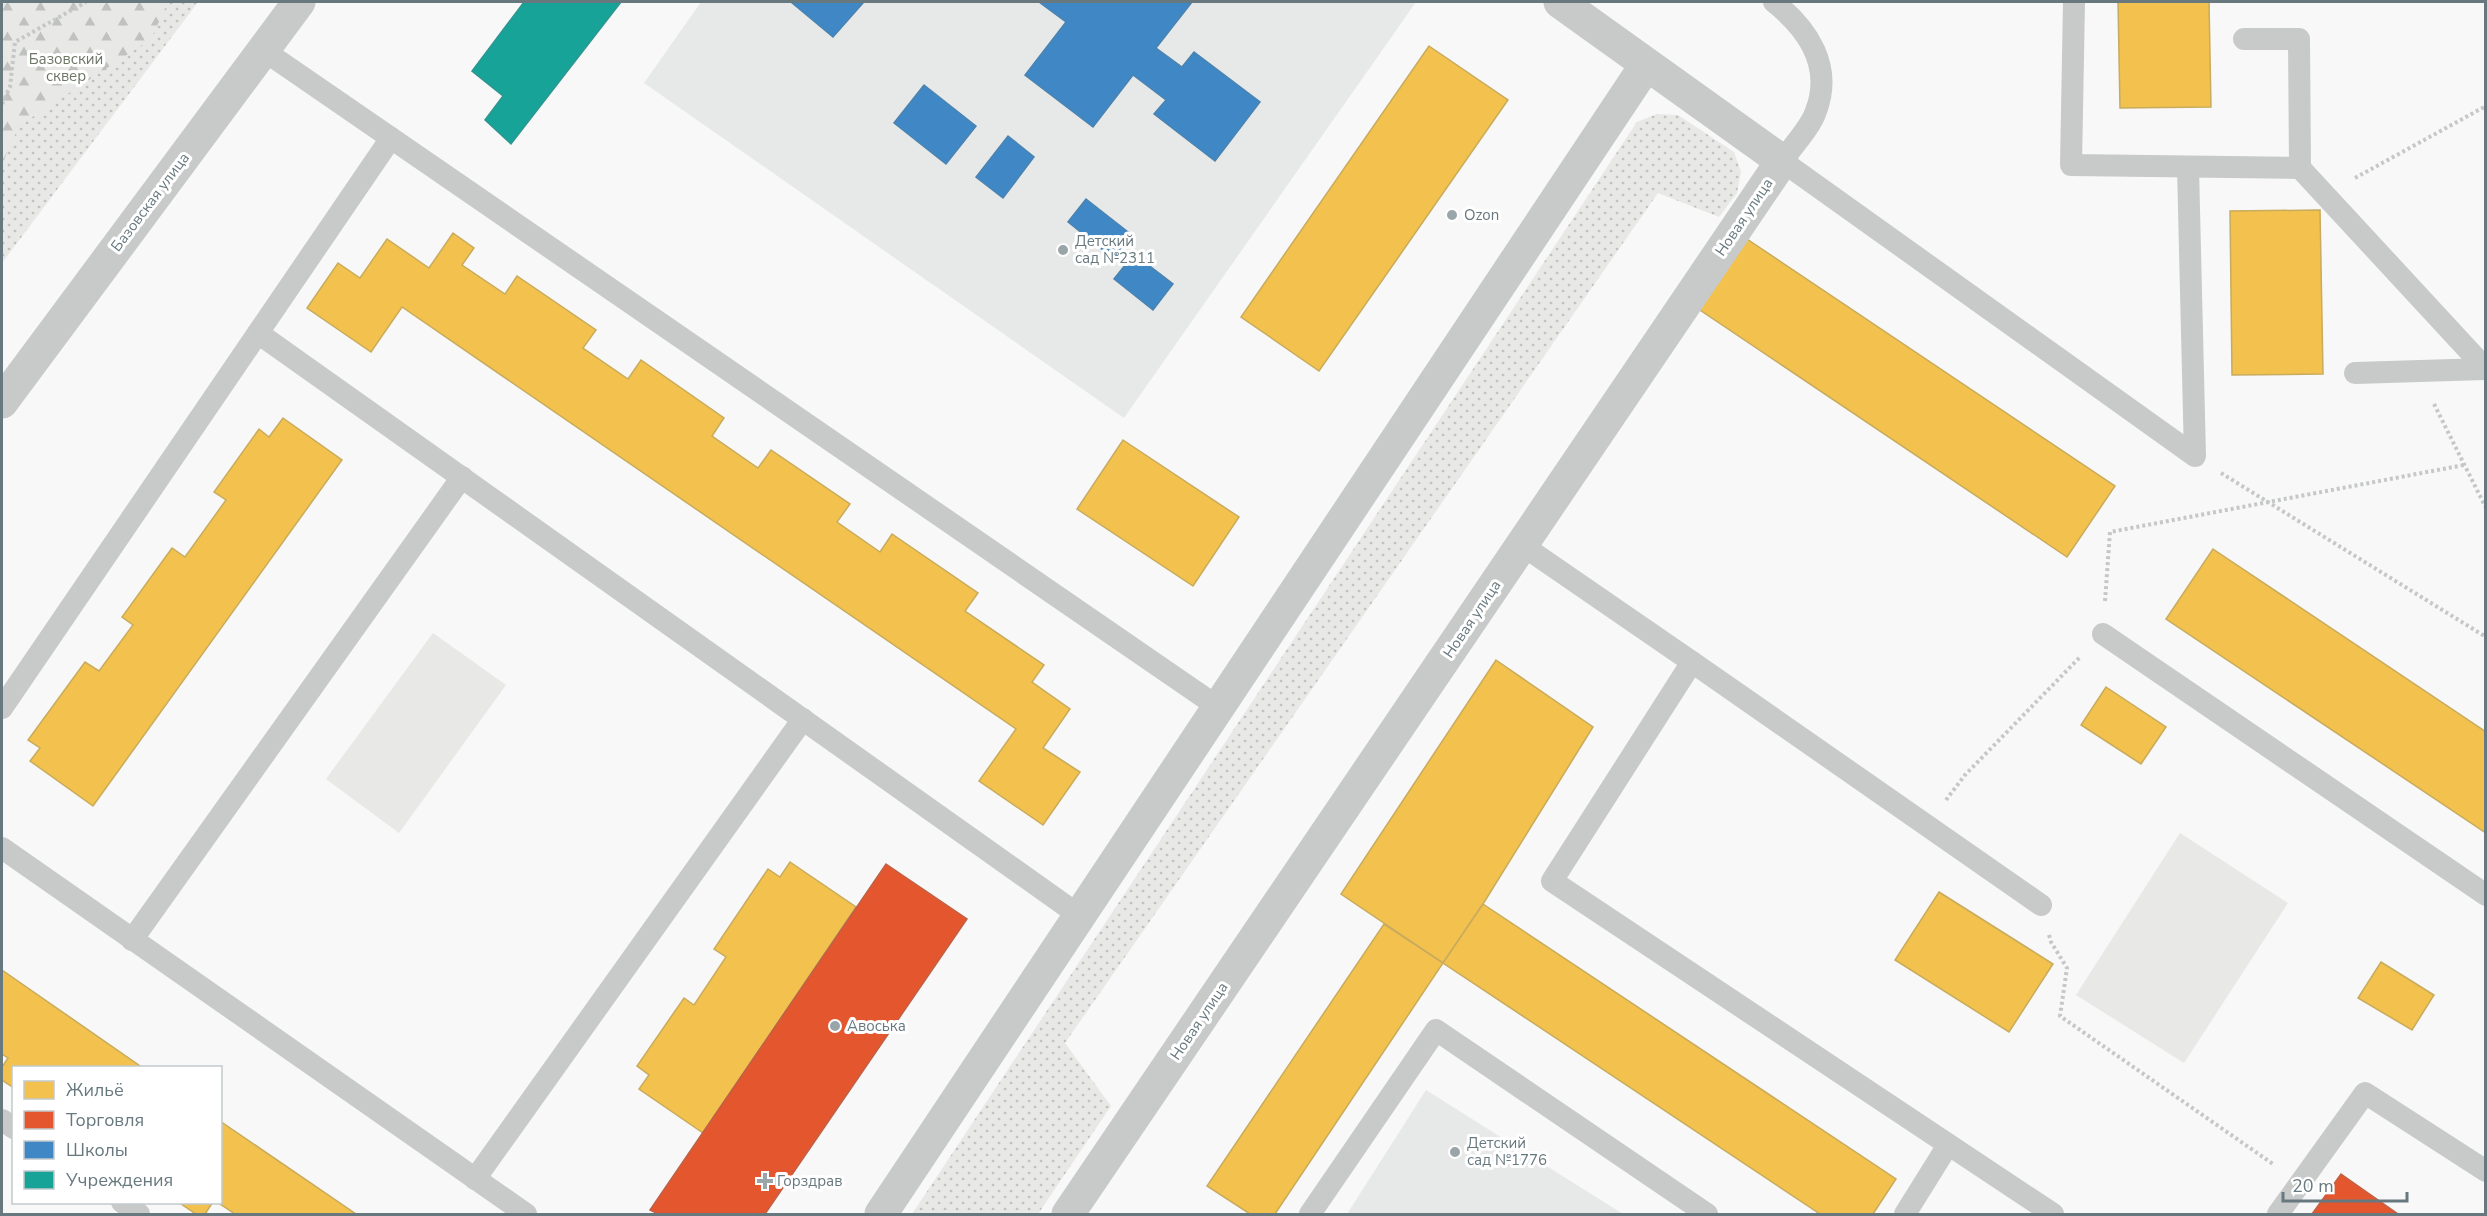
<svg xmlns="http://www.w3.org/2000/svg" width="2487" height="1216" viewBox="0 0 2487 1216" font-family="'Nunito Sans',sans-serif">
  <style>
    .built { fill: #e7e8e8 }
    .grass { fill: url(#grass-dots) }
    .forest { fill: url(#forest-firs) }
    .garden { fill: #e8e9e6 }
    .homes { fill: #f2c14e; stroke: #c8ab5c; stroke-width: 1.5 }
    .shops { fill: #e4572e; stroke: #be6146; stroke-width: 1.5 }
    .schools { fill: #3f88c5; stroke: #4b83b0; stroke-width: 1.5 }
    .public { fill: #17a398; stroke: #2f9690; stroke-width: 1.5 }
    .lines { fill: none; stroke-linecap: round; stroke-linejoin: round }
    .path { stroke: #c5c7c8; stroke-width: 4; stroke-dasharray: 3 3; stroke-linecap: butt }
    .lane { stroke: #c8c9c9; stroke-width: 22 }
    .street { stroke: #c8c9c9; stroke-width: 33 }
    .poi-dot { fill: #9aa5a9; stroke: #fff; stroke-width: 2 }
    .labels { text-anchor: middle; stroke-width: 6; stroke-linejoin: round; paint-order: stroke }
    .park-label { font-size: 15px; fill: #6c7766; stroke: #fff }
    .street-label { font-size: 15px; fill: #67787e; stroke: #fff }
    .poi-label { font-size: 15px; fill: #67787e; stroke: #fff; text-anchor: start }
  </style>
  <defs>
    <pattern id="grass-dots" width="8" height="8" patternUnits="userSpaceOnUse" patternTransform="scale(1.5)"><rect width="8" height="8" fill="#e8e9e6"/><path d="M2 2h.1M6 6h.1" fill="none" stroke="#c0c2c0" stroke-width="1.8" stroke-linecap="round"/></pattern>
    <pattern id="forest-firs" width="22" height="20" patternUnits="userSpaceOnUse" patternTransform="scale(1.5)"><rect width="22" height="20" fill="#e8e9e6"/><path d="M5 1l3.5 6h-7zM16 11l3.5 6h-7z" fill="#c0c2c0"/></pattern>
  </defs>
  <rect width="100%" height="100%" fill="#f8f8f8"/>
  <!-- built -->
  <g class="built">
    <path d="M701 2H1416L1124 418 644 83Z"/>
    <path d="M1426 1090 1623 1214H1347Z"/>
  </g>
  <!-- grass -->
  <g class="grass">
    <path d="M2 2H198L2 263Z"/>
    <path d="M1657 114 1678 115 1734 152 1741 172 1737 193 1719 217 1658 193 1065 1043 1111 1106 1038 1214H912L1637 122Z"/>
  </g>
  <!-- forest -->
  <path class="forest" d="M2 2H168L151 39 19 126 2 164Z"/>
  <!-- garden -->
  <g class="garden">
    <path d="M433 633 506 685 399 833 326 779Z"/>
    <path d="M2180 833 2288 903 2184 1063 2076 995Z"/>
  </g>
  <!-- homes -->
  <g class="homes">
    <path d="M2118 2H2209L2211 107 2120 108Z"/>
    <path d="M1429 46 1508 100 1319 371 1241 317Z"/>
    <path d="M2320 210 2323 374 2232 375 2230 211Z"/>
    <path d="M453 233 474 248 462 265 505 294 517 276 596 330 583 348 628 379 641 360 724 418 712 436 758 468 771 450 850 504 837 522 880 552 892 534 978 593 965 611 1044 665 1032 682 1070 709 1043 748 1080 772 1043 825 979 781 1016 729 402 307 371 352 307 308 338 263 360 278 387 239 429 268Z"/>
    <path d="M1741 235 2115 486 2067 557 1694 306Z"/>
    <path d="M283 418 342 460 93 806 30 761 40 748 28 740 85 662 99 671 133 625 122 617 172 548 185 557 226 500 214 492 259 429 269 437Z"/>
    <path d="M1123 440 1239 517 1193 586 1077 509Z"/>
    <path d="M2213 549 2486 732V833L2166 619Z"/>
    <path d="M1496 660 1593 727 1483 904 1443 963 1341 894Z"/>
    <path d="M2106 687 2166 727 2141 764 2081 725Z"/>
    <path d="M790 862 856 907 703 1133 639 1089 649 1075 637 1066 684 998 694 1005 726 957 714 949 768 869 780 877Z"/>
    <path d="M1939 892 2053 964 2009 1032 1895 960Z"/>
    <path d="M1483 904 1896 1179 1873 1214H1820L1443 963Z"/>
    <path d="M1384 924 1443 963 1275 1214H1250L1207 1186Z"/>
    <path d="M2381 962 2434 995 2412 1030 2358 998Z"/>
    <path d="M2 970 143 1068H14V1088L2 1080V1067L8 1058 2 1054Z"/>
    <path d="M220 1121 356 1214H235L217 1202H220Z"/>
    <path d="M178 1202H213L205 1214H196Z"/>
  </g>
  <!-- shops -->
  <g class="shops">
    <path d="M886 864 967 919 765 1214H658L650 1210Z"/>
    <path d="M2341 1174 2398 1214H2312Z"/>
  </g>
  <!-- schools -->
  <g class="schools">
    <path d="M791 2H861L863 3 833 37Z"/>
    <path d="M1039 2H1192L1156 48 1182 67 1194 52 1260 102 1215 161 1154 114 1166 100 1133 75 1093 127 1025 75 1066 22Z"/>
    <path d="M924 85 976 126 946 164 894 123Z"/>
    <path d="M1008 136 1034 157 1003 198 976 177Z"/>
    <path d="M1086 199 1132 235 1113 258 1068 222Z"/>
    <path d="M1134 254 1173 284 1153 310 1114 279Z"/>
  </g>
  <!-- public -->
  <path class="public" d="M524 2H621L511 144 485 120 503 96 472 71Z"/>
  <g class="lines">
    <!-- path -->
    <g class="path">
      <path d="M2 104 10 87 15 42 86 2"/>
      <path d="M2355 178 2486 106"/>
      <path d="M2434 404 2486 508"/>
      <path d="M2221 473 2486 637"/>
      <path d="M2105 601 2110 532 2464 465"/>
      <path d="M1946 800 1965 775 2081 656"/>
      <path d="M2049 935 2051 942 2067 968 2060 1016 2273 1164"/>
    </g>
    <!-- lane -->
    <g class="lane">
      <path d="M1774 2C1808 29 1833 66 1816 111 1811 127 1792 147 1782 161L2195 456 2188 167"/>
      <path d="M2074 2 2071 165 2300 168 2299 39H2244"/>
      <path d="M263 50 1218 707"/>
      <path d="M2300 168 2486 369"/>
      <path d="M258 333 1080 916"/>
      <path d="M2355 373 2485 369"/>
      <path d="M1522 545 1692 662 1552 881 2053 1214"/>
      <path d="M2103 634 2486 895"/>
      <path d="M1692 662 2041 905"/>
      <path d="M2 708 391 138"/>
      <path d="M2 848 526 1214"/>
      <path d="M132 940 462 477"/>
      <path d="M2 1120 14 1128"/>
      <path d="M475 1179 803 719"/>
      <path d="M122 1202 139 1214"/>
      <path d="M1310 1214 1436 1030 1707 1214"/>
      <path d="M1905 1214 1948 1145"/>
      <path d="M2278 1214 2365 1093 2486 1171"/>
    </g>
    <!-- street -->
    <g class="street">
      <path d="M2 402 299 2"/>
      <path d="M881 1214 1646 65"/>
      <path d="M1068 1214 1782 161 1560 2"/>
    </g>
  </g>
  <!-- markers -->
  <g class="poi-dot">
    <circle cx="1452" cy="215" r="6"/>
    <circle cx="1063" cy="250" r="6"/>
    <circle cx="835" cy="1026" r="6"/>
    <circle cx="1455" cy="1152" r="6"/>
    <path d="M762 1172h6v6h6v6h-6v6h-6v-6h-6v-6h6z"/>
  </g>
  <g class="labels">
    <!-- park labels -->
    <g class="park-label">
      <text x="66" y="64">Базовский<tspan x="66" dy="17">сквер</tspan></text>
    </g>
    <!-- street labels -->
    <g class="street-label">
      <text transform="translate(150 202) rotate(-53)" y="5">Базовская улица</text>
      <text transform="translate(1744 217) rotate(-56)" y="5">Новая улица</text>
      <text transform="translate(1472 619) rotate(-56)" y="5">Новая улица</text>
      <text transform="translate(1199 1021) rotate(-56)" y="5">Новая улица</text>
    </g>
    <!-- poi labels -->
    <g class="poi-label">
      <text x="1464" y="220">Ozon</text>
      <text x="1075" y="246">Детский<tspan x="1075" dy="17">сад №2311</tspan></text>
      <text x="847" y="1031">Авоська</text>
      <text x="1467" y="1148">Детский<tspan x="1467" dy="17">сад №1776</tspan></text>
      <text x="777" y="1186">Горздрав</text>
    </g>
  </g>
  <!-- border -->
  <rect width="2487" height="1216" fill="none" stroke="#67787e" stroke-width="6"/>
  <!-- legend -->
  <rect x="12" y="1066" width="210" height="138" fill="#ffffff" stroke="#c2c9cb" stroke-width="1.5"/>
  <rect x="24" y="1081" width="30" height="18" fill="#f2c14e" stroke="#c2c9cb" stroke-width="1.5"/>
  <text x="66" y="1096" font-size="18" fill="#67787e">Жильё</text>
  <rect x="24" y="1111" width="30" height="18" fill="#e4572e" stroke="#c2c9cb" stroke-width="1.5"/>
  <text x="66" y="1126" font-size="18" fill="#67787e">Торговля</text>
  <rect x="24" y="1141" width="30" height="18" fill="#3f88c5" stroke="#c2c9cb" stroke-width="1.5"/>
  <text x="66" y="1156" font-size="18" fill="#67787e">Школы</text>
  <rect x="24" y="1171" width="30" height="18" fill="#17a398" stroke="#c2c9cb" stroke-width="1.5"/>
  <text x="66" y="1186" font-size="18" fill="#67787e">Учреждения</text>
  <!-- scale -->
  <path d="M2283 1192v9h124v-9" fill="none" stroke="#67787e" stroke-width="3"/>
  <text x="2292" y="1192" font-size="18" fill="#67787e" stroke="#ffffff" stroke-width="4.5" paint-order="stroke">20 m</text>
</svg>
